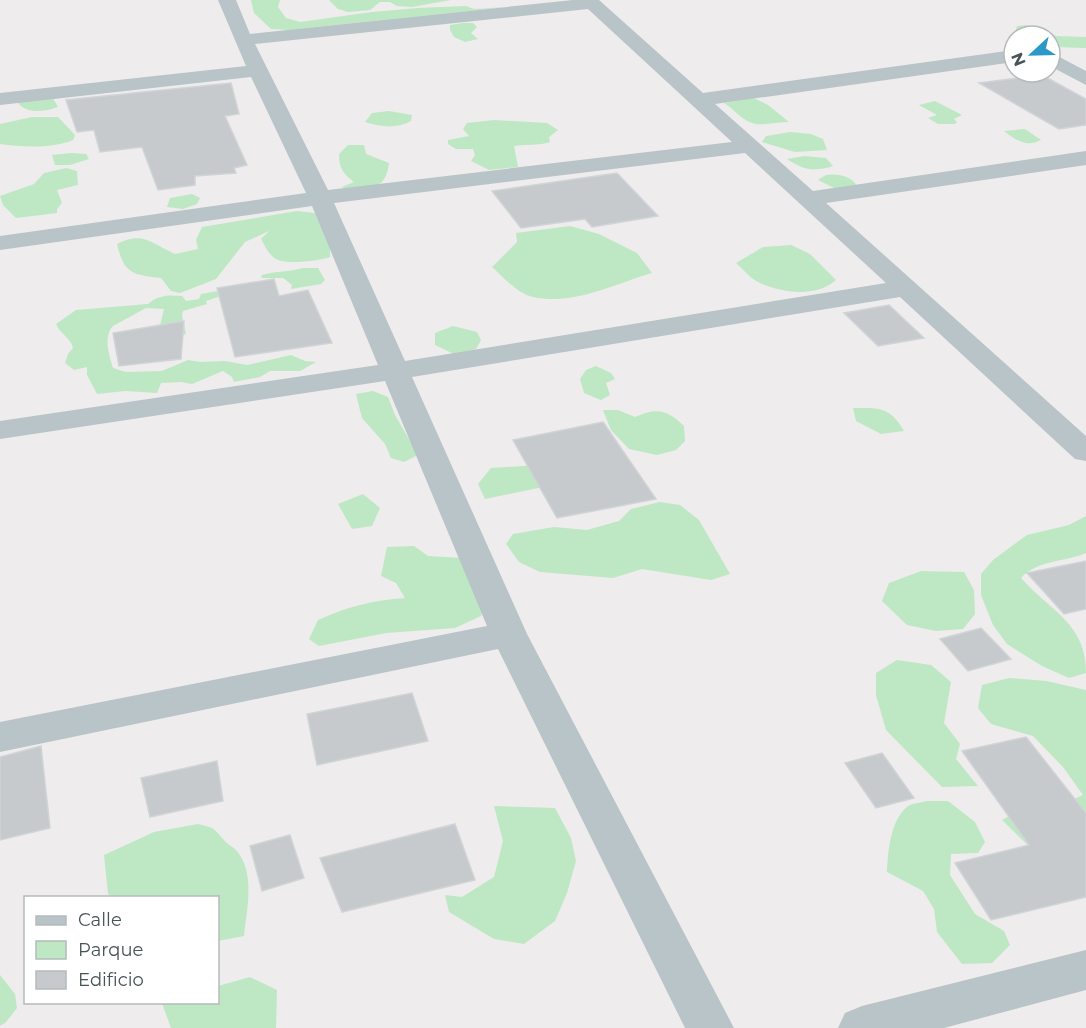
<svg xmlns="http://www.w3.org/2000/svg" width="1086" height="1028" viewBox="0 0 1086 1028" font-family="Montserrat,sans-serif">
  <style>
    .green { fill: #bee8c3 }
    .building { fill: #c6cacd; stroke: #d0d4d7; stroke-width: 1.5 }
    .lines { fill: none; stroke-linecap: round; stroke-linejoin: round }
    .minor { fill: #b8c4c7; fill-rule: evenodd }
  </style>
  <rect width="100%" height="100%" fill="#eeecec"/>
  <!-- green -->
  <g class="green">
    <path d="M251 0H280L278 7 286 18 300 22 372 12 418 8 466 6 474 9 508 7 288 30 271 29 254 13Z"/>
    <path d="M329 0H451L412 7 397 6 390 2H380L370 10 348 12 338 9Z"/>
    <path d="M463 23H473L477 27 471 33 478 39 465 42 454 37 450 30V25Z"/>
    <path d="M1027 25 1056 36 1086 37V48L1050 47V36H1021L1015 33 1017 26Z"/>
    <path d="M51 95 58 107C44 112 25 115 16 100Z"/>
    <path d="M754 98 768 105 789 122C781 122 762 125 756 124 743 122 734 109 724 103Z"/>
    <path d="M935 101 962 115 954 119 957 122 955 124H938L928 118 937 115 919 105Z"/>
    <path d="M389 111 412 115 411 121C395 129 382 127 365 122L372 113Z"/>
    <path d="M32 117H58L75 135 73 140C51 149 23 147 0 144V124Z"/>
    <path d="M494 120 547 123 558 130 549 137 550 142C538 146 527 144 514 146L518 167 489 170 471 161 475 155 473 149H456L448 144V140L469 136 463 129 467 123Z"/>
    <path d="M1025 129 1041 140C1026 148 1016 140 1004 131Z"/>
    <path d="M790 132 811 134 823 139 827 150 795 152 762 142 766 136Z"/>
    <path d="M348 145H364L366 154 389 163C386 189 372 188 350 194L342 187 354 182C343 174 339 168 339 154Z"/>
    <path d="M72 153 86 154 89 159 70 165H55L52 155Z"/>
    <path d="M804 156 826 158 833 166C814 172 803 170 787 159Z"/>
    <path d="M66 168 77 171 78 185 57 190 62 203 57 209V213L16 218 3 205 0 196 34 184 44 173Z"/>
    <path d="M826 175C838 173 851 176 857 186L842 192 818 180Z"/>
    <path d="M192 194 200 198 197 204 183 209 167 207 170 198Z"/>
    <path d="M297 211 315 213 330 248V257C318 261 287 265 276 259 268 254 265 246 261 239L269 231 245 242 216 279 180 293 171 291 161 278C133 275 124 274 117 244 144 231 150 243 175 254L198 249 196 240 202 227Z"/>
    <path d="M570 226 599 234 637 253 652 273C614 284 573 306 533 297 518 294 503 277 492 267L517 242 516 233Z"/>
    <path d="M791 245 810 254 836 280C816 298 780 293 758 282 750 278 743 269 736 263L763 247Z"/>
    <path d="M303 268H318L325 280 321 284 291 289 292 285 283 278H261L262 275C276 271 289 272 303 268Z"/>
    <path d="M218 291 221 296 206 301 207 304 183 311 182 315 186 334 173 337 159 330 164 309 146 308 113 326C103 337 109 355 113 368L126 372 162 371 188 360 201 362 225 361 247 365 291 355 305 361 316 362 300 371H270L260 377 234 382 232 377 223 371 192 384 181 382 161 383 157 393 125 391 97 394 87 375V367L74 370 65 363 68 354 73 348C71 338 60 334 56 324L76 310 148 304C158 295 169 295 182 296L186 301 199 299 201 294Z"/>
    <path d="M453 326 477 332 481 340 476 349 456 355 435 345V333Z"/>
    <path d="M596 366 611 373 615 379 606 383 610 395 601 400 584 393 580 379 586 370Z"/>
    <path d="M373 391 388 397 395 415 418 455 404 462 391 458 385 444 362 418 356 394Z"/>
    <path d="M853 408C878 408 890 406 904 431L881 434 856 421Z"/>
    <path d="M603 410H618L635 417C658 407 667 410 684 426L685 441 676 450 657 455 629 449 611 430Z"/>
    <path d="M538 465 553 485 485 499 478 484 491 468Z"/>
    <path d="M363 494 380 508 372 526 352 529 338 504Z"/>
    <path d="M660 502 680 505 699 520 730 574 711 580 642 569 613 578 540 572 519 562 506 544 513 534 554 527 587 530 619 521 631 509Z"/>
    <path d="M1086 516V553C1065 562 1037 560 1021 578 1051 612 1086 623 1086 673L1069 678 1042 666 1007 644 993 625 981 595V574L993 560 1027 535 1069 525Z"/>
    <path d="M414 546 428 556 463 558 490 590 481 616 455 628 386 633 319 646 309 639 318 620C347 607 373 600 405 598L396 583 381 576 387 547Z"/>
    <path d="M921 571 964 572 974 590 975 614 963 629 936 631 907 625 882 601 889 583Z"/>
    <path d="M897 660 931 665 951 682 944 723 960 744 956 759 978 786 942 787 886 730 876 695V673Z"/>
    <path d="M1009 678 1046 681 1086 690V838L1045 862 1002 820 1024 807 1063 804 1083 795 1063 767 1033 736 991 724 978 708 982 685Z"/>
    <path d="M926 801H948L975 822 985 842 978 853 951 854 950 875 975 914 1004 931 1010 945 992 963 962 964 937 932 934 909 923 891 887 872C888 852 890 821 907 807 911 803 921 803 926 801Z"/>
    <path d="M494 806 555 808 571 838 576 861 567 893 555 921 524 944 494 939 449 912 445 895 462 897 494 877 503 841Z"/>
    <path d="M198 824C220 829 213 830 228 844 230 846 233 847 235 849 256 871 247 909 244 936L218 941V898H115L108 894 104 855 154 832Z"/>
    <path d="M0 975 15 994 17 1008 6 1022 0 1026Z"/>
    <path d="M250 977 277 990 276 1028H171L162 1003 218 1002V986Z"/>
  </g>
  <!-- building -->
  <g class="building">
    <path d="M1042 75 1086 99V125L1059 129 979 83Z"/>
    <path d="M231 83 239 114 225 116 247 165 234 168 236 173 195 176V185L158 190 142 147 100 152 94 130 77 132 66 100Z"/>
    <path d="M617 173 658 216 592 227 585 219 521 228 492 191Z"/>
    <path d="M274 279 279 296 308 290 332 343 235 357 217 288Z"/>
    <path d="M889 305 924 338 878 346 844 313Z"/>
    <path d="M184 321 181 359 119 366 113 333Z"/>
    <path d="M603 422 656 499 557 518 513 440Z"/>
    <path d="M1086 561V609L1064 614 1027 573Z"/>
    <path d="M981 628 1011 659 968 671 940 639Z"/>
    <path d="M412 693 428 741 317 765 307 714Z"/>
    <path d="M1026 737 1086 813V897L991 920 955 863 1029 845 962 751Z"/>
    <path d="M41 746 50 828 0 840V757Z"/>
    <path d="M882 753 914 798 876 808 845 763Z"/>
    <path d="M217 761 223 801 150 817 141 778Z"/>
    <path d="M455 824 475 880 342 912 320 858Z"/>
    <path d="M290 835 304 878 262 891 250 846Z"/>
  </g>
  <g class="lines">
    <!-- minor -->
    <g class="minor">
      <path d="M218 0H236L250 34 573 0H599L703 93 1014 50V62L715 104 813 191 1086 151V165L826 203 1086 436V461L1075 459 900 297 412 377 527 634 734 1028H685L498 649 0 752V722L487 626 385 381 0 439V421L378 365 312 206 0 250V236L306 193 251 77 0 105V93L246 66ZM588 9 732 142 328 190 255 44ZM745 153 886 283 405 361 334 203Z"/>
      <path d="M1050 52 1086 71V85L1050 66Z"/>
      <path d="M1086 950V990L944 1028H838L845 1013 862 1006Z"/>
    </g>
  </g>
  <!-- legend -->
  <rect x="24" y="896" width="195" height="108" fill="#ffffff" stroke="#b5babc" stroke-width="1.5"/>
  <rect x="36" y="916" width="30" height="9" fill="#b8c4c7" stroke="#b5babc" stroke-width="1.5"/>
  <text x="78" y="926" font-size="18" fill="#465357">Calle</text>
  <rect x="36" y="941" width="30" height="18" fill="#bee8c3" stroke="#b5babc" stroke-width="1.5"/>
  <text x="78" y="956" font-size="18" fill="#465357">Parque</text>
  <rect x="36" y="971" width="30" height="18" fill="#c6cacd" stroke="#b5babc" stroke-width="1.5"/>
  <text x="78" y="986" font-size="18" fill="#465357">Edificio</text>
  <!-- north arrow -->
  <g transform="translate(1032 54) rotate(248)"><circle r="28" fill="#ffffff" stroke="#b5babc" stroke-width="1.5"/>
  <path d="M0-4.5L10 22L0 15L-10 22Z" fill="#2c98c8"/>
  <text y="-9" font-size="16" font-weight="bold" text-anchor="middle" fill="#465357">N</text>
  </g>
</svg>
